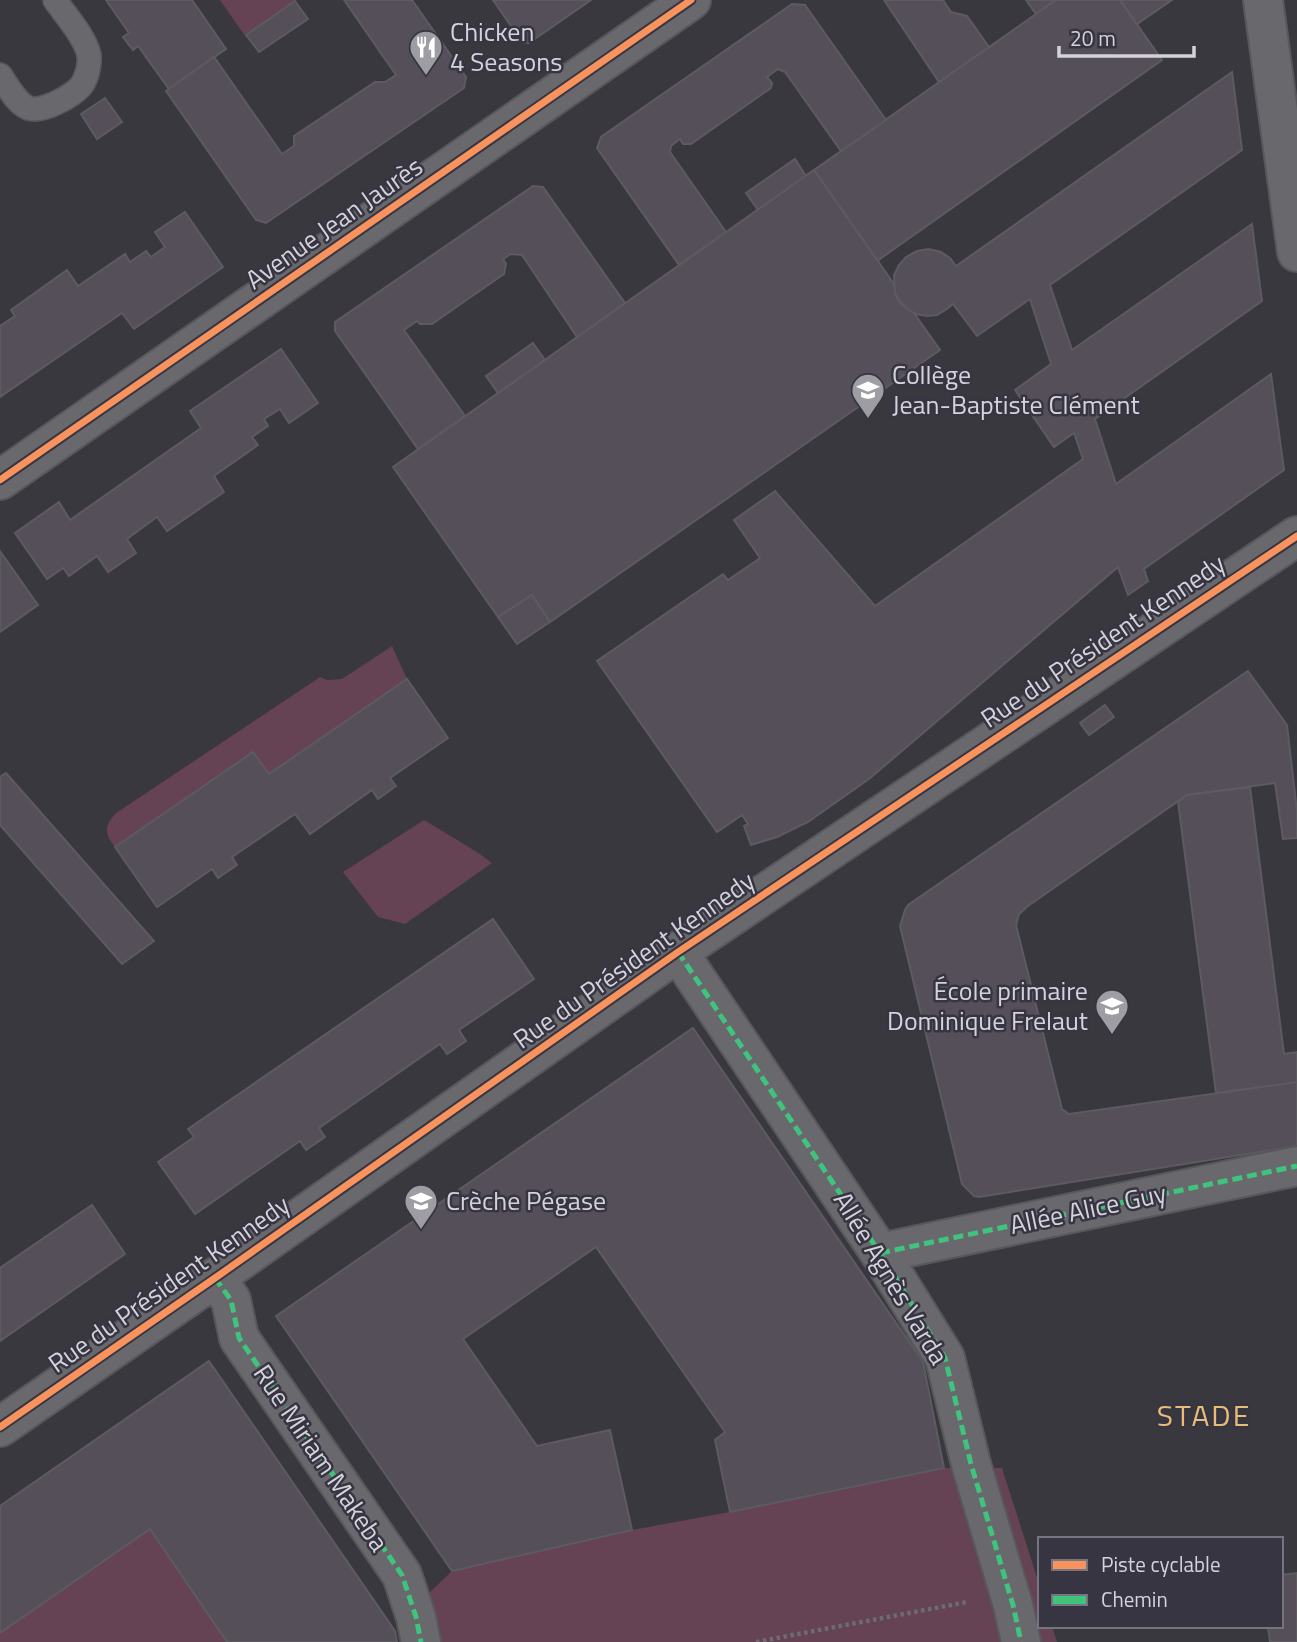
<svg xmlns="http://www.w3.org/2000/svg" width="1297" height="1642" viewBox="0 0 1297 1642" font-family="'Titillium Web',sans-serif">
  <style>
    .green { fill: #654254 }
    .building { fill: #554f59; stroke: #5d5a60; stroke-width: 2 }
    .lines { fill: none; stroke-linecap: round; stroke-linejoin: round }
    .lane-casing { stroke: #58575c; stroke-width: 26 }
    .street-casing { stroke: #58575c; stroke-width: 42 }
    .path { stroke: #6d6c70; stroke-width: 4.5; stroke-dasharray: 3.5 3.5; stroke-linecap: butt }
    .lane { stroke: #69686d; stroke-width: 23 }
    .street { stroke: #69686d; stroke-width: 38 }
    .quiet { stroke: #40c37c; stroke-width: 5; stroke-dasharray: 10 5; stroke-linecap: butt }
    .cycleway-casing { stroke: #373542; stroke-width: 11 }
    .cycleway { stroke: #f8935d; stroke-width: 7 }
    .labels { text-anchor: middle; stroke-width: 5; stroke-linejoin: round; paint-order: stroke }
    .poi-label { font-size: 26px; fill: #d4d3db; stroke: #373542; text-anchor: start }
    .street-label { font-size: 26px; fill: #d4d3db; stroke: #373542 }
    .quarter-label { font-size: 30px; letter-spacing: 2px; fill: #e9bc78; stroke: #373542 }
  </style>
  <rect width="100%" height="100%" fill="#39383f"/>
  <!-- green -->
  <g class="green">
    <path d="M220 0H297L245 36Z"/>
    <path d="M392 646 407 679 269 774 252 752 115 847C104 833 104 826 116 813L320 677 327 680 342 679Z"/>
    <path d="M424 820 477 852 492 863 405 924 378 917 343 872Z"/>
    <path d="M944 1468H1002L1040 1587V1626H1052L1057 1642H438L428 1594 452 1571 632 1530 730 1512Z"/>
    <path d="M150 1529 227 1642H0V1633Z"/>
  </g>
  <!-- building -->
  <g class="building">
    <path d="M106 0H192L226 49 169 89 138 46 133 50 123 37 129 33Z"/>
    <path d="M344 0H412L466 77 464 88 266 223 256 220 166 91 214 57 282 154 294 146V136L375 82H385L396 75Z"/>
    <path d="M493 0H591L529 43 522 42Z"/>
    <path d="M884 0H943L951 12 967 16 989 47 939 82Z"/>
    <path d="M1026 0H1056L1036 14Z"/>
    <path d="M1056 0H1120L1162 60 877 261 814 170Z"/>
    <path d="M1120 0H1172L1137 24Z"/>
    <path d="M295 1 308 19 259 52 246 35Z"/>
    <path d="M792 4 805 5 886 120 841 151 785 72 778 69 767 77 772 83 771 88 691 144H683L680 139 671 146 670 152 726 232 679 265 597 148 601 137Z"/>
    <path d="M1232 72 1242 150 1050 285 1072 350 1252 224 1262 301 1095 419 1116 484 1271 374 1284 470 1144 569 1148 581 1128 595 1118 567 869 779 808 822 777 837 751 845 744 826 748 824 742 815 717 832 597 661 723 574 728 580 760 558 734 520 775 491 875 606 1083 459 1074 433 1054 447 1015 390 1051 364 1030 299 977 336 953 304 947 309 937 315 927 316 915 314 906 308 895 294 894 275 899 265 906 257 917 251 929 249 941 252 950 258 956 266Z"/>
    <path d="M105 98 122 122 97 139 81 114Z"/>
    <path d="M795 159 806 176 758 210 746 193Z"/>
    <path d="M814 170 894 284 895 294 900 303 906 308 914 313 940 350 550 622 532 595 498 617 393 467Z"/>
    <path d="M533 186 543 187 625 303 577 337 522 255 511 254 503 259 506 264 504 274 432 324H420L417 321 404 330 465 416 418 449 335 331V322Z"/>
    <path d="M185 212 223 267 134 329 122 313 0 397V326L15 316 11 310 67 270 78 286 125 254 130 262 146 251 151 257 165 247 155 232Z"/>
    <path d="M533 343 545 360 498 393 486 376Z"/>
    <path d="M281 349 318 403 289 423 280 409 264 419 268 426 252 437 258 445 214 476 224 492 167 531 157 517 127 539 136 553 108 572 97 556 69 576 63 568 47 579 15 533 59 502 70 520 201 428 190 411Z"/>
    <path d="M0 551 38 605 0 632Z"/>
    <path d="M532 595 550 622 517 644 498 617Z"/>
    <path d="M1248 671 1287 725 1297 811V838L1283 839 1275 783 1187 795 1028 906 1019 914 1016 925 1062 1109 1069 1114 1297 1082V1146L979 1197 974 1196 962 1184 900 926 905 910 908 905Z"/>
    <path d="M407 679 448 738 390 778 396 786 378 799 372 790 310 834 295 814 232 857 237 865 218 878 212 869 157 907 115 847 253 752 269 774Z"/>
    <path d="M1105 705 1114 717 1089 735 1080 723Z"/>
    <path d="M6 773 154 941 122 964 0 825V777Z"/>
    <path d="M1250 787 1284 1054 1297 1052V1082L1216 1093 1178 802 1187 795Z"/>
    <path d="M493 919 534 979 459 1030 466 1041 447 1054 440 1044 319 1128 325 1137 306 1150 300 1141 195 1214 158 1162 194 1137 188 1129Z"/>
    <path d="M693 1028 923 1362 944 1468 730 1512 715 1440 725 1432 596 1247 463 1339 537 1446 610 1430 632 1530 452 1571 276 1316Z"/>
    <path d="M92 1205 125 1254 0 1341V1268Z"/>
    <path d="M209 1361 395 1631 397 1642H227L150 1529 0 1633V1506Z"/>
    <path d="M1297 1573V1642H1270L1268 1627 1281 1626V1575Z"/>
  </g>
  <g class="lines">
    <defs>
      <path id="lane" d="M0 75C8 86 15 102 28 108 42 113 71 97 81 86 87 78 90 65 89 55 85 37 66 16 55 0"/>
      <g id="street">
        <path d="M1263 0 1297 252"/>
        <path d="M0 480 691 0"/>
        <path d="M678 952 880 1253 945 1358 971 1464 1013 1605 1021 1642"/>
        <path d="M880 1253 1297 1166"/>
        <path d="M215 1278 231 1300 239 1338 402 1575 416 1617 421 1642"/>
        <path d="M0 1427 215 1278 678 952 1297 536"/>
      </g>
    </defs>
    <!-- lane casing -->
    <use href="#lane" class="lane-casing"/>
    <!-- street casing -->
    <use href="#street" class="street-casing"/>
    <!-- path -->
    <path class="path" d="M756 1642 967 1602"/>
    <!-- lane -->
    <use href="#lane" class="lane"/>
    <!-- street -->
    <use href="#street" class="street"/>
    <!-- quiet -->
    <g class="quiet">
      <path d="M678 952 880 1253 945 1358 971 1464 1013 1605 1021 1642"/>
      <path d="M880 1253 1297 1166"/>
      <path d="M215 1278 231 1300 239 1338 402 1575 416 1617 421 1642"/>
    </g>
    <defs>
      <g id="cycleway">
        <path d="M0 480 691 0"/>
        <path d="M0 1427 215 1278 678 952 1297 536"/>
      </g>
    </defs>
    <!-- cycleway casing -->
    <use href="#cycleway" class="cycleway-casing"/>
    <!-- cycleway -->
    <use href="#cycleway" class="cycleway"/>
  </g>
  <!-- icons -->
  <defs>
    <symbol id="restaurant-pin" viewBox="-11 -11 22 30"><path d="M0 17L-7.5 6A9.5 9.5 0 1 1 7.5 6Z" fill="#9e9da4" stroke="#373542"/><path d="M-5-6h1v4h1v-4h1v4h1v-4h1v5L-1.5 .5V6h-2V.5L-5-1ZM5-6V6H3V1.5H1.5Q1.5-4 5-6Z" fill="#fff"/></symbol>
    <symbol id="school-pin" viewBox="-11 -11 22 30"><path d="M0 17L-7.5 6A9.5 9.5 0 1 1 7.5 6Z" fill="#9e9da4" stroke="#373542"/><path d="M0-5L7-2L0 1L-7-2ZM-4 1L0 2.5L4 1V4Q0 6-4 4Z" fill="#fff"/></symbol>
  </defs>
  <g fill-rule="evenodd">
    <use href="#restaurant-pin" x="407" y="28" width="38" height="52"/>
    <use href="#school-pin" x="849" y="371" width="38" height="52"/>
    <use href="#school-pin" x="1093" y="987" width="38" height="52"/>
    <use href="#school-pin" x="402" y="1182" width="38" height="52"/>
  </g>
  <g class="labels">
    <!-- poi labels -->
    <g class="poi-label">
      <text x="450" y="41">Chicken<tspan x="450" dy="30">4 Seasons</tspan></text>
      <text x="892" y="384">Collège<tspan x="892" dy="30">Jean-Baptiste Clément</tspan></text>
      <text x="1088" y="1000" text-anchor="end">École primaire<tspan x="1088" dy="30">Dominique Frelaut</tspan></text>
      <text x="446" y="1210">Crèche Pégase</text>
    </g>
    <!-- street labels -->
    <g class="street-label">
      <text transform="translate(334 223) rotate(-35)" y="9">Avenue Jean Jaurès</text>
      <text transform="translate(1103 641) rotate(-34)" y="9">Rue du Président Kennedy</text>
      <text transform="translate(634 960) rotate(-35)" y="9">Rue du Président Kennedy</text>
      <text transform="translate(1088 1209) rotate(-12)" y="9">Allée Alice Guy</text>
      <text transform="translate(891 1278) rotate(59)" y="9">Allée Agnès Varda</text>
      <text transform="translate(169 1284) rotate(-35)" y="9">Rue du Président Kennedy</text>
      <text transform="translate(321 1458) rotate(56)" y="9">Rue Miriam Makeba</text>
    </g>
    <!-- quarter labels -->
    <g class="quarter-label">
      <text x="1204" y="1426">STADE</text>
    </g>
  </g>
  <!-- legend -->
  <rect x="1038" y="1537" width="245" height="91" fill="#373542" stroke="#76747f" stroke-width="2"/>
  <rect x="1052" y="1560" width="35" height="10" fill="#f8935d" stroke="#76747f" stroke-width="2"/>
  <text x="1101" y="1572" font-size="21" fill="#d4d3db">Piste cyclable</text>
  <rect x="1052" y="1595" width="35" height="10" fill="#40c37c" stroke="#76747f" stroke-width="2"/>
  <text x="1101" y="1607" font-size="21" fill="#d4d3db">Chemin</text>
  <!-- scale -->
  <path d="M1059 46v10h135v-10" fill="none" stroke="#d4d3db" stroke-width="3.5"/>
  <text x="1070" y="46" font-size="21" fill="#d4d3db" stroke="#373542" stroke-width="5" paint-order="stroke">20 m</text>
</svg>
